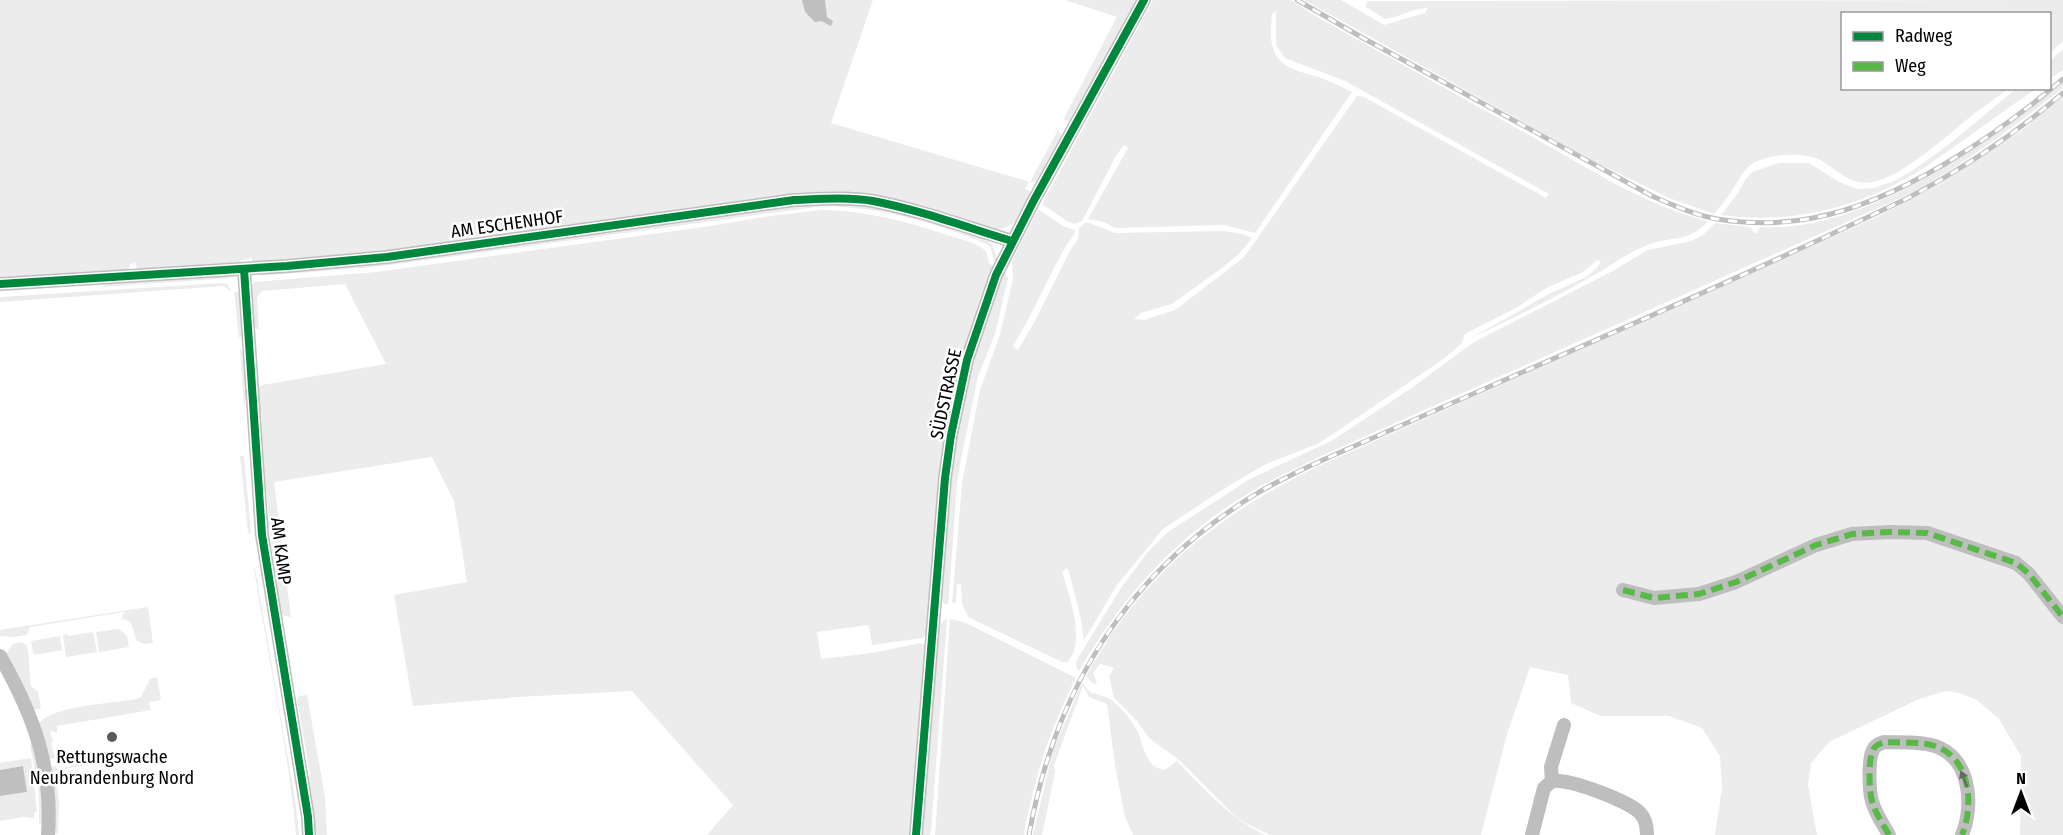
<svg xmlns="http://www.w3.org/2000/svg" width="2063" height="835" viewBox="0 0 2063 835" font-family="'Fira Sans Condensed',sans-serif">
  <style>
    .green { fill: #ececec }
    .water { fill: #bfbfbf }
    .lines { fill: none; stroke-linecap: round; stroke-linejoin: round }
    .minor { stroke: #bebebe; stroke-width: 14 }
    .rail-casing { stroke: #bebebe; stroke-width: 5 }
    .rail { stroke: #fff; stroke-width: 3; stroke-dasharray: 9; stroke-linecap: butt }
    .quiet { stroke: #58b947; stroke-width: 6; stroke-dasharray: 12 6; stroke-linecap: butt }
    .cycleway-casing { stroke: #fff; stroke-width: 11 }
    .cycleway { stroke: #00873e; stroke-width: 8 }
    .oneway { fill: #686868 }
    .poi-dot { fill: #595959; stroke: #fff; stroke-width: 2 }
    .labels { text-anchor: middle; stroke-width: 5; stroke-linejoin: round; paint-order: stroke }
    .street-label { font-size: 18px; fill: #000; stroke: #fff }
    .poi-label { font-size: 18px; fill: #000; stroke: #fff }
  </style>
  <rect width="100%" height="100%" fill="#fff"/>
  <!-- green -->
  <g class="green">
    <path d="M0 0H802L805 12 827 17 825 0H873L831 123 1030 182 1058 130 1063 137 1038 183 1030 182 1025 189 1032 192C1022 212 1018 231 991 229L873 196 387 253 252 262V258L250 257 249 259 241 260 240 262 138 271 135 263 130 264 129 270 0 279Z"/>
    <path d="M1065 0H1139L1072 121 1063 120 1117 17Z"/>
    <path d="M1153 0H1291L1314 15C1390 58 1467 100 1543 143 1595 172 1649 207 1708 221 1688 244 1670 235 1645 246 1630 252 1616 262 1601 271 1559 296 1513 318 1469 339L1549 294 1586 277 1598 267 1601 261 1597 260 1583 272 1546 288 1516 308 1465 334 1461 344 1442 360 1330 436 1317 444 1264 465 1222 490 1163 529 1117 585 1084 640 1081 619 1069 572 1067 568 1062 572C1069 594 1087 644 1067 662H1062L968 617 962 604 961 584H957L956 602 952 604 962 483 980 390 1000 335 1013 278 1012 261 1038 209 1063 226 1075 230C1074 237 1069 240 1066 246 1047 279 1033 314 1013 346L1018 350 1035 321 1071 249 1078 239 1079 228 1085 223H1090L1115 233 1224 231 1243 234 1252 238 1239 254 1222 268 1172 304 1141 313 1134 319 1144 320 1175 310 1225 272 1244 257 1252 246 1357 96 1364 97 1546 198 1549 194 1345 81 1285 58 1276 45V11L1272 14C1271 27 1269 43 1276 55 1284 70 1307 73 1321 78 1332 82 1342 87 1352 92L1255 233 1224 225 1115 228 1104 222 1088 219 1128 148 1124 145 1116 156 1082 221 1074 224 1067 221 1042 204Z"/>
    <path d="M1304 0H1341L1384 25 1425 13 1428 8C1413 8 1400 17 1385 19L1366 7 1367 1 2063 0V41L2050 54V14H1842V88L2008 89C1996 98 1983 107 1971 116 1947 136 1903 176 1873 182 1852 186 1839 172 1824 162 1807 151 1765 153 1749 166 1741 174 1737 183 1731 192 1726 200 1720 207 1714 214L1669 198 1591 160Z"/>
    <path d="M2063 49V70L2050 79V61Z"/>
    <path d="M2063 82V88L2058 92C2010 129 1961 167 1907 195L1319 457C1295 469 1271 479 1249 493 1174 538 1123 596 1079 671L1077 669 1076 664 1078 658 1121 588 1147 553 1168 532 1250 479 1333 440 1410 389 1474 342 1609 273 1648 250 1691 241 1703 235 1715 223 1751 227 1753 232 1757 233 1760 227C1864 233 1985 145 2063 82Z"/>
    <path d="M2016 89H2036C2011 106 1986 124 1961 142 1943 154 1926 168 1907 178 1851 210 1785 224 1721 215L1738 193 1745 180 1752 172 1779 163H1809L1839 182 1858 189 1874 188 1894 181 1912 171 1948 145Z"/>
    <path d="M2063 97V835H2020L2021 756 1999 719 1977 700 1960 693 1946 691 1919 699 1829 742 1811 763 1808 785 1817 835H1715L1722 788 1720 756 1702 728 1669 716H1601L1571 703 1568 675 1530 667 1507 734 1481 835H1270L1246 823 1234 815 1178 759 1150 739 1137 721 1114 698 1109 676 1114 668 1100 664 1093 673 1097 682 1094 685 1086 676C1097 658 1107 639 1120 622 1175 549 1240 504 1321 465L1877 217 1940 184 2021 131Z"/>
    <path d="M831 202 898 211 983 238 992 244 997 258 996 262 994 261 990 247 986 244C935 222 879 207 823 206L375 267 258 276 264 274 808 203Z"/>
    <path d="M823 210C867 211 906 221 947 235 960 239 976 242 986 251L989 263 994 267 962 358 927 633 922 638 872 645 869 625 817 632 821 659 872 653 920 643 926 645 911 835H707L733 805 632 691 518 697 413 706 394 595 467 582 454 501 432 457 274 482 291 617 280 615 270 532 266 523 269 519 266 488 263 485 262 480 265 477 263 446 259 438C267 424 257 405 256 390L262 385 386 364 345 284 262 291 257 297 259 330 252 326 251 287 254 282 376 272 711 226 770 216Z"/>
    <path d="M1004 270 1008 278 995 334 978 376 961 459 957 484 949 594 948 604 946 605 941 600 949 479 972 362Z"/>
    <path d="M225 276 232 278 101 287 112 282Z"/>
    <path d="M222 283 227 284 232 292 224 286 0 302V297Z"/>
    <path d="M234 292H240L243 335 239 338Z"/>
    <path d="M240 349C249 357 248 395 244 406Z"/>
    <path d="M240 456H244L251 533H248Z"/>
    <path d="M255 568 295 799 299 835H296C288 746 268 657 254 569Z"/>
    <path d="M148 607 153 643 145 644 137 641C132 631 135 620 121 619L124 612 30 627 27 635 12 637 0 636V630Z"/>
    <path d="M947 619 931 831 930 835H920L938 624Z"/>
    <path d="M950 619 964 622 1076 678C1056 717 1040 759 1031 802 1028 813 1025 824 1024 835H935Z"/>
    <path d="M119 629 127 636 129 647 99 652 96 632Z"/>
    <path d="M93 632 97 652 66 657 63 635 68 634V636Z"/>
    <path d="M60 636 62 650 35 655 33 653 31 641Z"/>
    <path d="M22 642 27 646C30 659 29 672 31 686L38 692 41 708 37 710 32 708 5 654 13 644Z"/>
    <path d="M157 677 161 700 149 702 151 710 57 726V733L50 730 53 743H51L55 758 48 759 39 724C50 706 114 703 137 699L141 697 150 679Z"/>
    <path d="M1082 683C1086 686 1088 691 1092 693 1098 695 1104 696 1110 699 1119 705 1129 717 1135 727 1144 741 1143 768 1165 770L1177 761C1204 789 1229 817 1265 835H1133L1125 817 1115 765 1107 704 1089 697 1083 686 1054 765 1055 772 1042 835H1033L1053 750Z"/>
    <path d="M307 695 325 797 327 835H314L307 779 310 774 297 699 299 696Z"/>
    <path d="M30 744 36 745 43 789V823L39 825V792Z"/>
    <path d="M145 751V754L55 771 59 801 58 834 54 833 51 767 56 766 57 769Z"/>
    <path d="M31 758 37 812 34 813V818L24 817 0 821V796L27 792 23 766 0 770V763Z"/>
  </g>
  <!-- water -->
  <g class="water">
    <path d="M802 0H825L827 17 833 21 831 26 821 21 815 22 805 12Z"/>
    <path d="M23 766 27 792 0 796V770Z"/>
  </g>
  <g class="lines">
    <!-- minor -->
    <g class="minor">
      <path d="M244 269 262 535 308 817 309 835"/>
      <path d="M0 284 287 266 387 257 794 200C821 199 847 197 873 201 920 210 966 227 1012 241"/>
      <path d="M1623 590 1654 598 1699 594 1736 582 1816 545 1852 534 1890 532 1927 533 2016 563 2029 574 2063 617"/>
      <path d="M0 656C33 714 53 767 48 835"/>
      <path d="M1552 781C1568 778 1629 801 1640 813 1646 819 1647 827 1647 835"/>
      <path d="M916 835 945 478 951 435 967 360 996 275 1033 202 1144 0"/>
      <path d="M1532 835 1544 788 1552 781 1551 767 1564 725"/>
      <path d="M1889 835C1883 824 1875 813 1872 801 1869 791 1868 759 1873 750 1875 745 1879 744 1884 742 1900 743 1919 741 1935 746 1971 758 1974 806 1962 835"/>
    </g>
    <defs>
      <g id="rail">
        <path d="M1297 0 1363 38 1652 196C1673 205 1694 215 1717 219 1748 224 1781 224 1813 218 1899 202 1997 135 2063 79"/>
        <path d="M1029 835C1055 690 1125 576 1251 497 1285 476 1323 460 1359 444 1411 421 1464 398 1516 375 1647 318 1779 260 1908 198 1963 169 2015 134 2063 93"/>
      </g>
    </defs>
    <!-- rail casing -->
    <use href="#rail" class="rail-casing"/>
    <!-- rail -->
    <use href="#rail" class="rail"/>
    <!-- quiet -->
    <g class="quiet">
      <path d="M1623 590 1654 598 1699 594 1736 582 1816 545 1852 534 1890 532 1927 533 2016 563 2029 574 2063 617"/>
      <path d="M1889 835C1883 824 1875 813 1872 801 1869 791 1868 759 1873 750 1875 745 1879 744 1884 742 1900 743 1919 741 1935 746 1971 758 1974 806 1962 835"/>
    </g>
    <defs>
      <g id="cycleway">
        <path d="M244 269 262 535 308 817 309 835"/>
        <path d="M0 284 287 266 387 257 794 200C821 199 847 197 873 201 920 210 966 227 1012 241"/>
        <path d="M916 835 945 478 951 435 967 360 996 275 1033 202 1144 0"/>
      </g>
    </defs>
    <!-- cycleway casing -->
    <use href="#cycleway" class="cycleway-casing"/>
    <!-- cycleway -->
    <use href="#cycleway" class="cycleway"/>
  </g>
  <!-- one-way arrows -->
  <defs><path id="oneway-solid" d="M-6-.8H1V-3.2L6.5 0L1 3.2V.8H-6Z" transform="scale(1.5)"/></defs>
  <use class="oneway" href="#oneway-solid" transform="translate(1964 779) rotate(-112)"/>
  <!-- markers -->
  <circle class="poi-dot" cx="112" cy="737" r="6"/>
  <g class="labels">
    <!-- street labels -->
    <g class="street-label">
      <text transform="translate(507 224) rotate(-8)" y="6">AM ESCHENHOF</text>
      <text transform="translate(946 394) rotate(-78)" y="6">SÜDSTRASSE</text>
      <text transform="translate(281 551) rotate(83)" y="6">AM KAMP</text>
    </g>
    <!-- poi labels -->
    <g class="poi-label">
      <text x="112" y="763">Rettungswache<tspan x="112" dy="21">Neubrandenburg Nord</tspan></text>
    </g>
  </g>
  <!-- legend -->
  <rect x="1841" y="12" width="210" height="78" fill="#ffffff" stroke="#999999" stroke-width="1.5"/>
  <rect x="1853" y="32" width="30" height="9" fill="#00873e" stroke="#999999" stroke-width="1.5"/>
  <text x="1895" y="42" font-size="18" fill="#000000">Radweg</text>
  <rect x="1853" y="62" width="30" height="9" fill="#58b947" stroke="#999999" stroke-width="1.5"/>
  <text x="1895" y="72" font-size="18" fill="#000000">Weg</text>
  <!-- north arrow -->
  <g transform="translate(2021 793)" stroke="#ffffff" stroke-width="4.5" paint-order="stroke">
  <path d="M0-4.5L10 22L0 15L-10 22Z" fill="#000000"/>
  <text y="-9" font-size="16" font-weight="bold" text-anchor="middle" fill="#000000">N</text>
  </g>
</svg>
